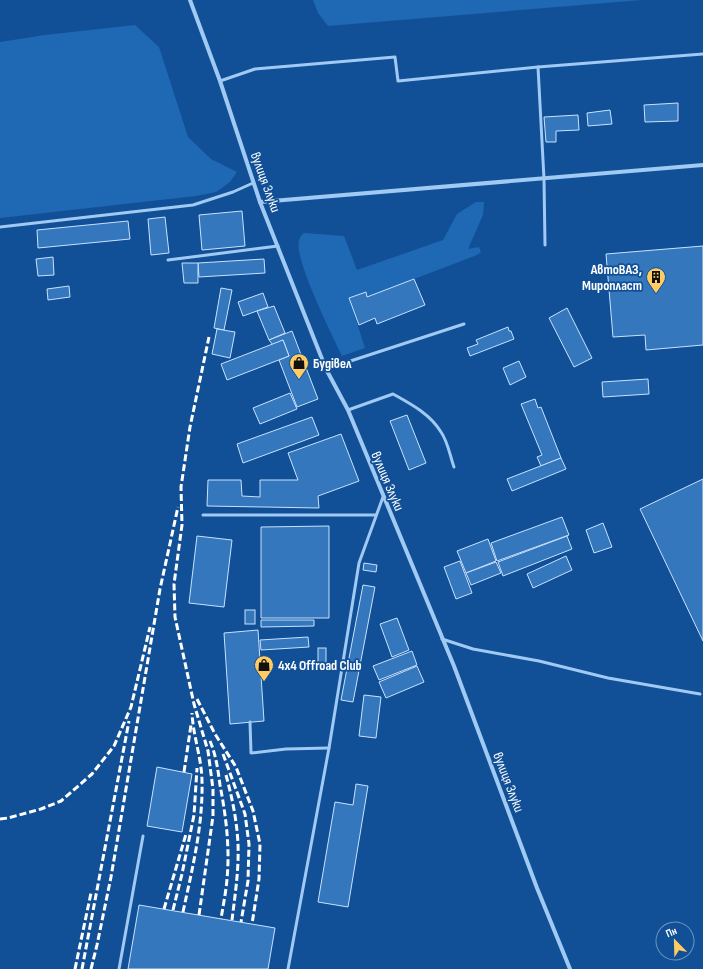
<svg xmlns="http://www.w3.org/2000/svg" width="703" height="969" viewBox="0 0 703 969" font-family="'Sofia Sans Condensed',sans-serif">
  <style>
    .green { fill: #1f68b3 }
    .building { fill: #3477bc; stroke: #c8e2fe }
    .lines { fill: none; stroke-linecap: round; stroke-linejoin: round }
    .lane { stroke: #a0c9f4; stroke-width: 3 }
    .street { stroke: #a0c9f4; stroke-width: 4 }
    .rail { stroke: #fff; stroke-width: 3; stroke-dasharray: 7 3; stroke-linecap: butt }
    .labels { text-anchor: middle; stroke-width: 3.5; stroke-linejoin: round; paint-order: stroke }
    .street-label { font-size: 14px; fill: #fff; stroke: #115096 }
    .poi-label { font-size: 14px; font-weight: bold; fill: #fff; stroke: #115096; text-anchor: start }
  </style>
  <rect width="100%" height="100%" fill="#115096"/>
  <!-- green -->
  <g class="green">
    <path d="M313 0H642L328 26 318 13Z"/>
    <path d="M135 25 159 47 188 137 211 159 237 172 230 182 216 192 196 196 0 218V42L45 35Z"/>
    <path d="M476 202H484L483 215 468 249 479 247 481 252 477 255 367 297 365 292 349 298 365 348 342 356C332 335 294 259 299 241 299 238 302 235 304 233L344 236 357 270 443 240 457 214Z"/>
  </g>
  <!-- building -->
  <g class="building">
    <path d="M678 103V121L645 122 644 105Z"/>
    <path d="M610 110 612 124 588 126 587 113Z"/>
    <path d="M578 115 579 130 556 131V142H546L544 117Z"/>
    <path d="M242 211 245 246 202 250 199 215Z"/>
    <path d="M165 217 169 253 151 255 148 219Z"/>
    <path d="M128 221 130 239 38 248 37 230Z"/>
    <path d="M703 246V345L646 350 645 335 613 337 606 254Z"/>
    <path d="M53 257 54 275 38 276 36 259Z"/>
    <path d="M264 259 265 273 199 277 198 263Z"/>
    <path d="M182 263H198V283H184Z"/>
    <path d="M414 279 425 305 377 324 375 318 359 325 349 298 366 292 367 297Z"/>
    <path d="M69 286 70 297 48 300 47 289Z"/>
    <path d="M221 288 232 290 224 330 214 328Z"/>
    <path d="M263 293 268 307 243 316 238 302Z"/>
    <path d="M274 306 285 333 269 340 257 311Z"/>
    <path d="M567 308 592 358 574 367 549 318Z"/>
    <path d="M508 327 509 331H511L514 339 470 356 467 348 478 344 476 340Z"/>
    <path d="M217 329 235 332 230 358 212 354Z"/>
    <path d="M292 331 318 399 297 407 279 360 289 356 283 340 273 345 269 340Z"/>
    <path d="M283 340 289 356 227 380 221 364Z"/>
    <path d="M519 361 526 377 510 385 503 368Z"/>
    <path d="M648 379 649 394 603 397 602 382Z"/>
    <path d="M290 393 297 409 260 424 253 408Z"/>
    <path d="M535 399 538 408 541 407 561 458 541 466 537 457 542 455 521 404Z"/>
    <path d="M407 415 426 463 409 470 390 421Z"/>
    <path d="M312 417 319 435 243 463 237 444Z"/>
    <path d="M341 434 359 481 318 496 319 508 207 506 208 480H241L242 496 260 497V480H298L288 453Z"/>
    <path d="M561 458 566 469 512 491 507 479Z"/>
    <path d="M703 479V641L640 509Z"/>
    <path d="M562 517 569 535 497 561 491 543Z"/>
    <path d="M603 523 612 547 594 553 586 530Z"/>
    <path d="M329 526V618H261V527Z"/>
    <path d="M197 536 232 540 224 607 189 603Z"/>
    <path d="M567 536 572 549 503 576 498 562Z"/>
    <path d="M488 539 496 561 466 573 457 551Z"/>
    <path d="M566 556 572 570 533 588 527 574Z"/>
    <path d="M460 561 472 593 456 599 444 567Z"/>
    <path d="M496 562 501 573 471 585 466 573Z"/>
    <path d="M364 563 377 565 376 572 363 570Z"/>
    <path d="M363 585 375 587 353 702 341 700Z"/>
    <rect x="245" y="610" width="10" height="14"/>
    <path d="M397 618 409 650 392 657 380 624Z"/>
    <path d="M261 620H314V626L261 627Z"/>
    <path d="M258 630 264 721 230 724 224 633Z"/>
    <path d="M308 637 309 647 261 650 260 640Z"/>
    <rect x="318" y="648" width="8" height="17"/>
    <path d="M412 651 417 665 379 680 373 666Z"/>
    <path d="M417 666 424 682 386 698 379 682Z"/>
    <path d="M364 695 381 697 376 738 359 736Z"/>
    <path d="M157 767 192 774 182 832 147 826Z"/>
    <path d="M356 784 368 786 348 907 318 902 335 802 353 805Z"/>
    <path d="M139 905 275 928 268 969H128Z"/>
  </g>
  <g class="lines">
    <!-- lane -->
    <g class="lane">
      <path d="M538 67 544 179 545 245"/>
      <path d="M220 81 255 69 395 57 398 81 538 67 703 54"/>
      <path d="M0 227 193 205 233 192 253 183"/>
      <path d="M168 260 278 246"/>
      <path d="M326 369 464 324"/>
      <path d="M348 410 393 394C411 404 430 414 441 432 448 442 450 456 454 467"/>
      <path d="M203 515H376"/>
      <path d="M442 639 473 649 539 661 608 678 700 694"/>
      <path d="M250 722 251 753 286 749 329 748"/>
      <path d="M119 969 143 836"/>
      <path d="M288 969 329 748 359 563 383 497"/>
    </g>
    <!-- street -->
    <g class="street">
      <path d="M190 0 220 81 260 202 326 369 348 410 454 666 537 888 570 969"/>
      <path d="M260 202 703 165"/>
    </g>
    <!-- rail -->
    <g class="rail">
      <path d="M197 699 215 734 236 767 253 811 260 844 259 879 252 924"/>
      <path d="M210 741C216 755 218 770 220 785 226 816 230 848 227 879 226 892 223 906 221 919"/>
      <path d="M223 754 245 814 249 844 248 881 241 922"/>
      <path d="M184 772 191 725"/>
      <path d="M226 775C232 797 237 821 238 844 239 870 235 895 232 920"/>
      <path d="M0 819 8 818 41 809 61 801 92 774 114 746 131 707 150 627"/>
      <path d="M164 909 186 834"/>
      <path d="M173 910 182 874 194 815 197 768"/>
      <path d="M183 912C192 870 203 826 202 782 202 759 193 736 192 713"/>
      <path d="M199 915 213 816V789L208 751 194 704 175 617 174 584 182 525 181 487 190 427 209 337"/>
      <path d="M75 969 91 893"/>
      <path d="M82 969 129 721"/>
      <path d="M91 969 97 945 111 877 160 589 178 507"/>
    </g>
  </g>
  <!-- icons -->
  <defs>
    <symbol id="building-pin" viewBox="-11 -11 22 30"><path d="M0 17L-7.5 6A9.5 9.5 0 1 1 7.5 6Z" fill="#ffcc63" stroke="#115096"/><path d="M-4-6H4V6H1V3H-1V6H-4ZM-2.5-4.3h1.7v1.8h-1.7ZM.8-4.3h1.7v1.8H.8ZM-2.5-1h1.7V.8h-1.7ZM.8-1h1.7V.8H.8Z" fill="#111"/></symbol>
    <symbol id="shop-pin" viewBox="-11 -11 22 30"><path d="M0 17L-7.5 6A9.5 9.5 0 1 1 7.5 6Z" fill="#ffcc63" stroke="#115096"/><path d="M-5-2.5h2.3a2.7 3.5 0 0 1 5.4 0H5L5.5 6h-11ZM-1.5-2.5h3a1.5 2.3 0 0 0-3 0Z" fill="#111"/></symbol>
  </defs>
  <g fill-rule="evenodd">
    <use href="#building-pin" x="645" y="266" width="22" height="30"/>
    <use href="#shop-pin" x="288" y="352" width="22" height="30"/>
    <use href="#shop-pin" x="253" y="654" width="22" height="30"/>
  </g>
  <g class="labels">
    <!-- street labels -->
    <g class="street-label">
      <text transform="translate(266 182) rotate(70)" y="5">вулиця Злуки</text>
      <text transform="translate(388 481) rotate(67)" y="5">вулиця Злуки</text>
      <text transform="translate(509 782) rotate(69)" y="5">вулиця Злуки</text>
    </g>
    <!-- poi labels -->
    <g class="poi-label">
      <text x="642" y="274" text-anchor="end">АвтоВАЗ,<tspan x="642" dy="16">Миропласт</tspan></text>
      <text x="313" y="368">Будівел</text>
      <text x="278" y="670">4x4 Offroad Club</text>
    </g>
  </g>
  <!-- north arrow -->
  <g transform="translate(675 941) rotate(337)"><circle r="19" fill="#115096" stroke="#7096c0"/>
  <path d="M0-3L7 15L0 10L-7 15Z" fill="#ffcc63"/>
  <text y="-6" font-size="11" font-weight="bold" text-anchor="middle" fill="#ffffff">Пн</text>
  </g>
</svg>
